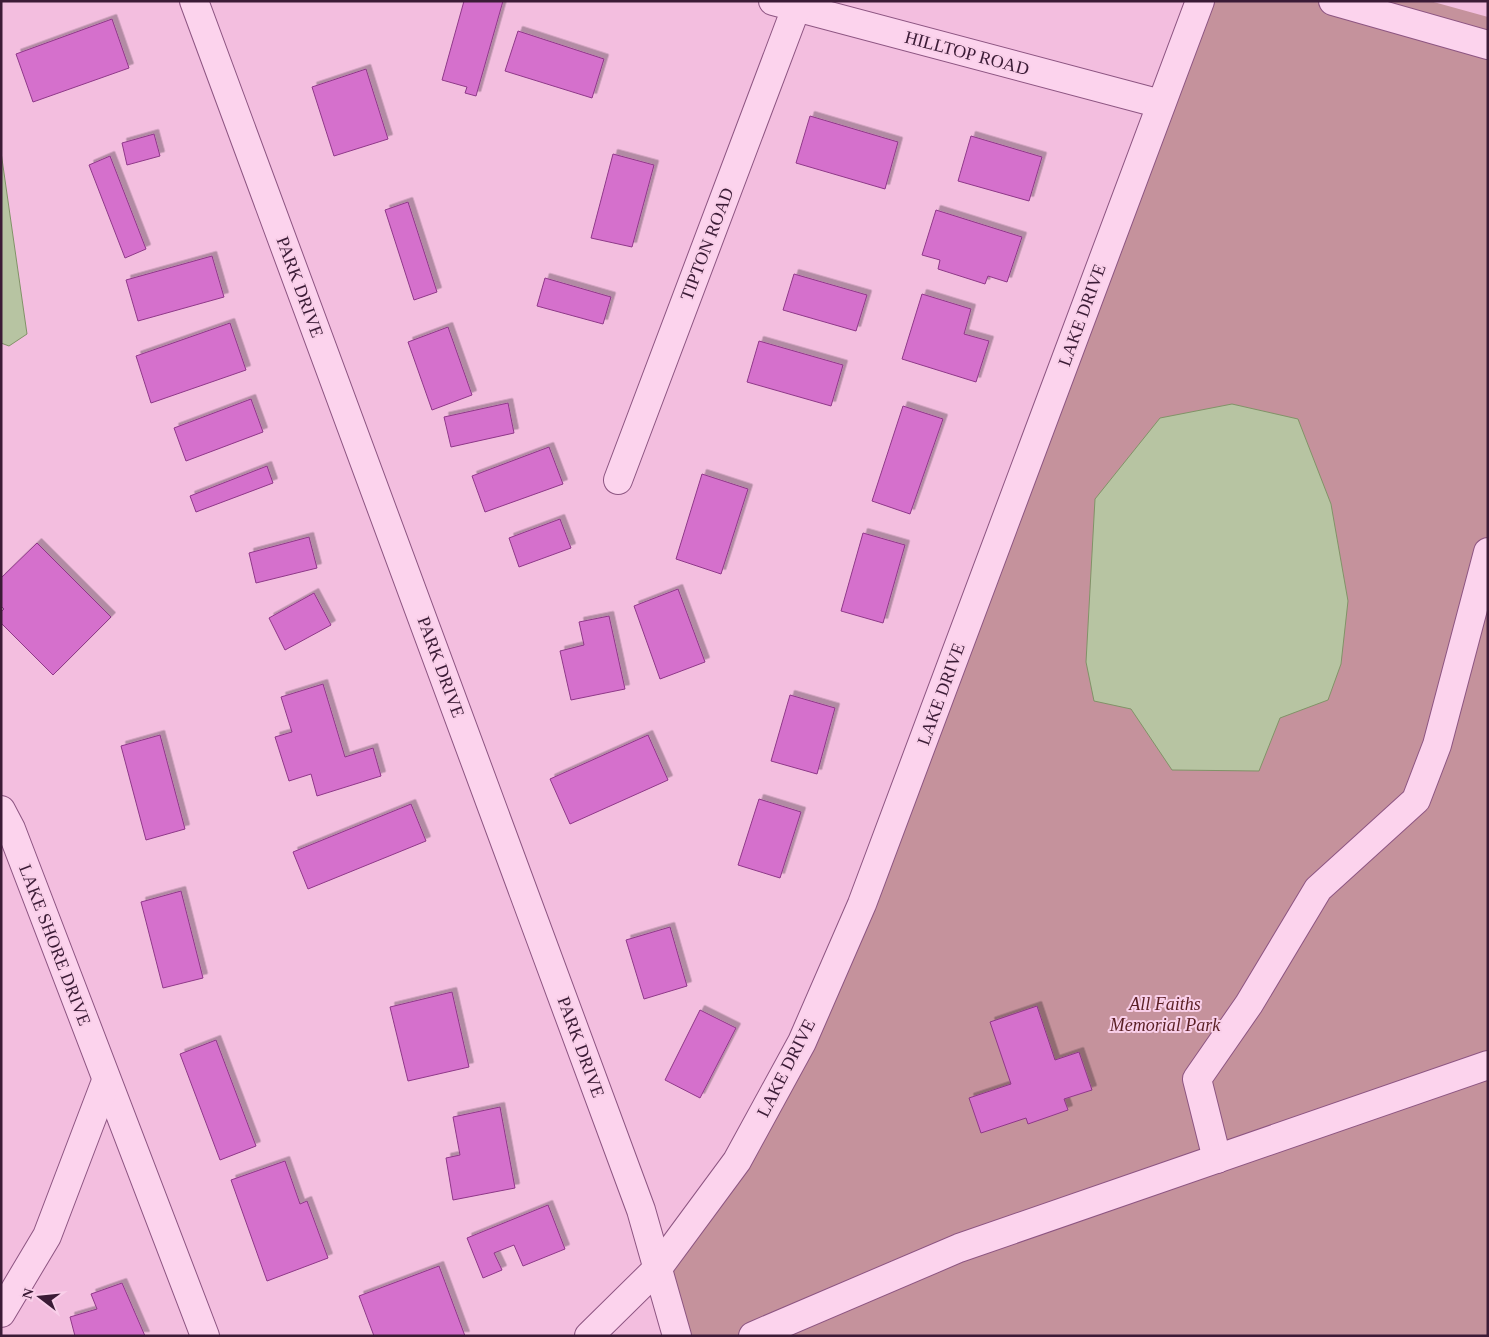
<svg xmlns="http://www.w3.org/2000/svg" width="1489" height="1337" viewBox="0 0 1489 1337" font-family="Georgia,serif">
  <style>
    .cemetery { fill: #c5929c }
    .water { fill: #b7c4a2; stroke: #819368 }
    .building { fill: #d570cc; stroke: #8f3889; filter: url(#shadow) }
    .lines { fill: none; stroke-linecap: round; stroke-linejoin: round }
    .minor-casing { stroke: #8d5582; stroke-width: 30 }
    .minor { stroke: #fcd3ed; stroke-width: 28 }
    .labels { text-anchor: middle; stroke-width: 4; stroke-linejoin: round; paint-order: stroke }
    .street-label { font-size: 18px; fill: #3b1b36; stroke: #f9cfe9 }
    .park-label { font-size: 18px; font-style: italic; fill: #5a1f24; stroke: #f9cfe9 }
  </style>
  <defs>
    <filter id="shadow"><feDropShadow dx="4.5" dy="-4.5" stdDeviation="0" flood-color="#0004"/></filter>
  </defs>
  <rect width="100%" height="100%" fill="#f3bedf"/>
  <!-- cemetery -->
  <path class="cemetery" d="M1200 1H1430L1488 17V1336H676L658 1268 802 1042Z"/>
  <!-- water -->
  <g class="water">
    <path d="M1 152 27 334 9 346 1 343Z"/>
    <path d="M1232 404 1298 419 1331 504 1348 601 1341 664 1328 700 1280 718 1259 771 1172 770 1131 709 1094 701 1086 662 1095 499 1160 418Z"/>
  </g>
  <!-- building -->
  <g class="building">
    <path d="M464 1H503L476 96 465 93 467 87 442 80Z"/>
    <path d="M112 19 129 68 33 102 16 54Z"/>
    <path d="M518 31 604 59 592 98 505 71Z"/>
    <path d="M366 69 388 139 334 156 312 87Z"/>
    <path d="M810 116 898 142 885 189 796 163Z"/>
    <path d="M154 134 160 156 127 165 122 143Z"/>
    <path d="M971 136 1042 157 1029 201 958 181Z"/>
    <path d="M613 154 654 165 632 247 591 238Z"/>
    <path d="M110 156 146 249 125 258 89 165Z"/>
    <path d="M408 202 437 292 414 300 385 210Z"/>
    <path d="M936 210 1022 237 1007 282 988 276 985 284 938 269 940 260 922 255Z"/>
    <path d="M212 256 224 297 138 321 126 280Z"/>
    <path d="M794 274 867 295 856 331 783 310Z"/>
    <path d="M545 278 611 297 603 324 537 306Z"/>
    <path d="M922 294 971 309 964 334 989 341 976 382 902 359Z"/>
    <path d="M230 323 246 370 151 403 136 356Z"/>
    <path d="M448 327 472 395 432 410 408 342Z"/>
    <path d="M759 341 843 365 831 406 747 382Z"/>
    <path d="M251 399 263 432 186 461 174 428Z"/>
    <path d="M508 403 514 433 451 447 444 417Z"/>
    <path d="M903 406 943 419 910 514 872 501Z"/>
    <path d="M549 447 563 484 485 512 472 476Z"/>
    <path d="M267 466 273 483 196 512 190 496Z"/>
    <path d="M702 474 748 489 721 574 676 559Z"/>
    <path d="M560 519 571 548 519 567 509 538Z"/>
    <path d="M863 533 905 545 883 623 841 611Z"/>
    <path d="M309 537 317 568 256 583 249 553Z"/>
    <path d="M37 543 111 617 53 675 1 623V612L4 609 1 606V578Z"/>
    <path d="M678 589 705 662 660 679 634 606Z"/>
    <path d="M314 593 331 625 285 650 269 618Z"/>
    <path d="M609 616 625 689 571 700 560 651 584 645 579 622Z"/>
    <path d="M323 684 345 757 373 748 381 776 317 796 311 774 289 781 275 737 292 732 281 697Z"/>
    <path d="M790 695 835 708 817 774 771 761Z"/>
    <path d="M160 735 185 829 146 840 121 746Z"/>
    <path d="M648 735 668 780 570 824 550 779Z"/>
    <path d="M759 799 801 812 780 878 738 865Z"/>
    <path d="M411 804 426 841 308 889 293 852Z"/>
    <path d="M181 891 203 978 163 988 141 902Z"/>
    <path d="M670 927 687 986 644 999 626 940Z"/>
    <path d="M452 992 469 1067 408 1081 390 1007Z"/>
    <path d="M1037 1006 1055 1060 1079 1052 1092 1090 1064 1099 1068 1110 1028 1124 1026 1118 981 1133 969 1098 1011 1084 990 1022Z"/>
    <path d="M700 1010 736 1028 700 1098 665 1080Z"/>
    <path d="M216 1040 256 1146 220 1160 180 1054Z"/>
    <path d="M500 1107 515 1188 453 1200 446 1158 460 1155 453 1117Z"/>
    <path d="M285 1161 300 1204 307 1201 328 1258 267 1281 231 1180Z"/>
    <path d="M548 1205 565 1249 523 1266 514 1245 494 1253 502 1270 483 1278 467 1238Z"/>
    <path d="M439 1266 465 1336H374L359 1296Z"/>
    <path d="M122 1283 145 1336H75L70 1317 97 1309 91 1294Z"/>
  </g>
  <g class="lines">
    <defs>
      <g id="minor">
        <path d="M194 1 641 1210 677 1336"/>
        <path d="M773 1 1161 104"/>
        <path d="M1333 1 1488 45"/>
        <path d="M618 480 796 8"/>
        <path d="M1 810 11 829 205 1336"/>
        <path d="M1217 1159 1197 1079 1249 1004 1318 889 1416 800 1437 745 1488 552"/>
        <path d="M1 1313 47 1236 106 1081"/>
        <path d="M589 1336 658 1268 737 1161 802 1042 862 904 1200 1"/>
        <path d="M753 1336 959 1248 1488 1065"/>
      </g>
    </defs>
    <!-- minor casing -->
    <use href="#minor" class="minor-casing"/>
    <!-- minor -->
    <use href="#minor" class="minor"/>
  </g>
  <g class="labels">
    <!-- street labels -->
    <g class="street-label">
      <text transform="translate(967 53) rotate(15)" y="6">HILLTOP ROAD</text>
      <text transform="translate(707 244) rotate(-69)" y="6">TIPTON ROAD</text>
      <text transform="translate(300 287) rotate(70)" y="6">PARK DRIVE</text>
      <text transform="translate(1082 315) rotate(-70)" y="6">LAKE DRIVE</text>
      <text transform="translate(441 667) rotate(70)" y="6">PARK DRIVE</text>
      <text transform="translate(941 694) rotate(-70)" y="6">LAKE DRIVE</text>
      <text transform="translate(55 945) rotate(69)" y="6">LAKE SHORE DRIVE</text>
      <text transform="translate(581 1047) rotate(70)" y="6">PARK DRIVE</text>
      <text transform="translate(786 1068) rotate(-63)" y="6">LAKE DRIVE</text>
    </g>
    <!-- park labels -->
    <g class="park-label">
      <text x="1165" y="1010">All Faiths<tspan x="1165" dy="21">Memorial Park</tspan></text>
    </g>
  </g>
  <!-- border -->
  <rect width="1489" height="1337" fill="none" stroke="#3b1b36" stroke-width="5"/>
  <!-- north arrow -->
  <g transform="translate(40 1297) rotate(286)" stroke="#f9cfe9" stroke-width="4" paint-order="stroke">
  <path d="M0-4L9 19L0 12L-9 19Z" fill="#3b1b36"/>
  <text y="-8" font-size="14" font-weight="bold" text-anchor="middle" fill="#3b1b36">N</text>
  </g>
</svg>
